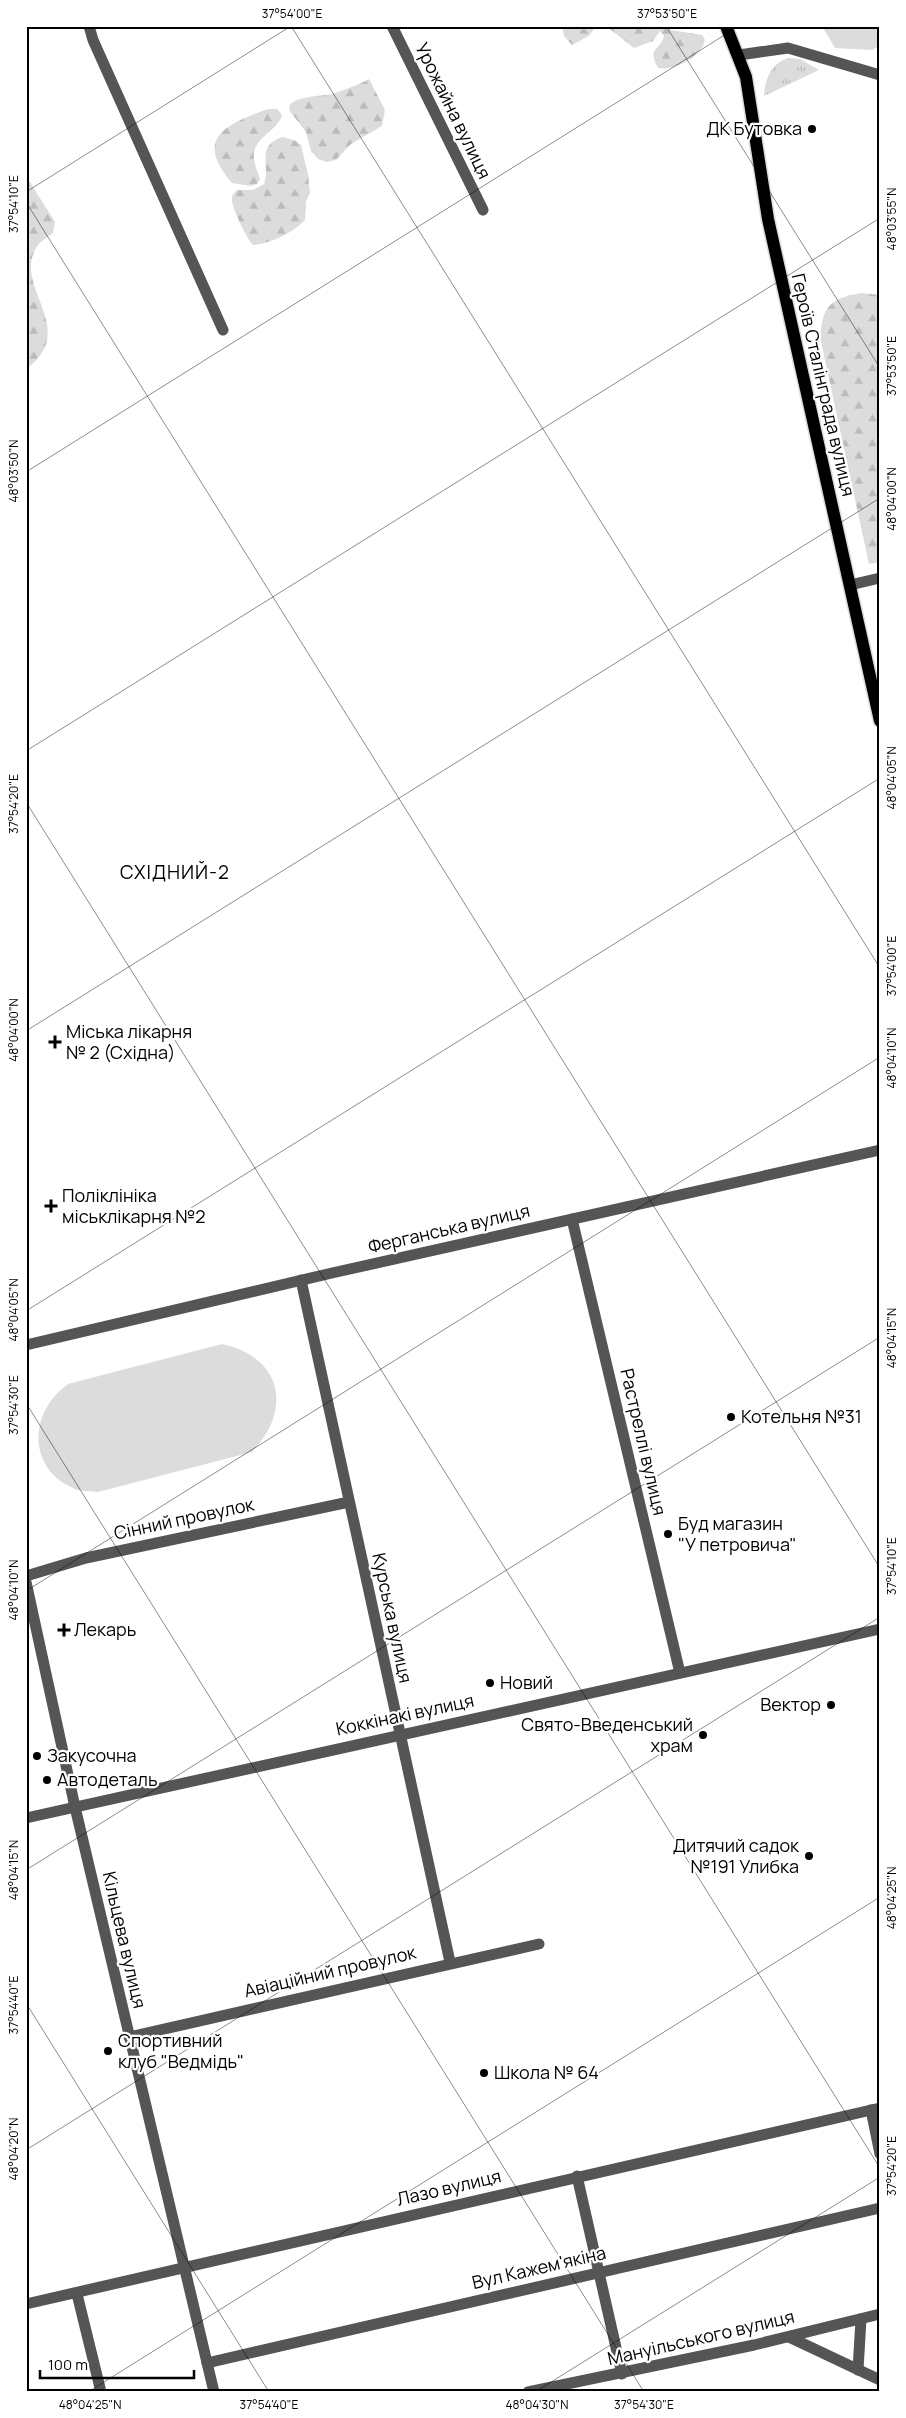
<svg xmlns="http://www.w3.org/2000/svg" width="906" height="2418" viewBox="0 0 906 2418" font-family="Manrope,sans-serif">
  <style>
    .grass { fill: url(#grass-tufts) }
    .forest { fill: url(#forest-firs) }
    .garden { fill: #dcdcdc }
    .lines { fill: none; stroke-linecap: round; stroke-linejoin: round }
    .major-casing { stroke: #dbdbdb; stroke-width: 15 }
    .minor { stroke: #555; stroke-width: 11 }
    .major { stroke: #000; stroke-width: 12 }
    .ticks { fill: none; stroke: #000; stroke-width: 1; stroke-opacity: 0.45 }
    .poi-dot { fill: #000; stroke: #fff; stroke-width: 2 }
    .labels { text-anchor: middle; stroke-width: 4.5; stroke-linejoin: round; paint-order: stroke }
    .street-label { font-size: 18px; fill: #000; stroke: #fff }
    .poi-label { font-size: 18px; fill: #000; stroke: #fff; text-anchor: start }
    .neighbourhood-label { font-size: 19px; letter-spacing: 1px; fill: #000; stroke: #fff }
    .neatline { fill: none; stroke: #000; stroke-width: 2 }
    .ticks-label { font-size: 12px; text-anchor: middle; fill: #000 }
  </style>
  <defs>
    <pattern id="grass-tufts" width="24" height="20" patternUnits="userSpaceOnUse" patternTransform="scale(1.25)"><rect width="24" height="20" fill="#dcdcdc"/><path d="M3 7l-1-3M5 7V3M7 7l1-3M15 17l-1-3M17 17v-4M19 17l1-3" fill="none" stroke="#bbb"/></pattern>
    <pattern id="forest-firs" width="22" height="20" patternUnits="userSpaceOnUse" patternTransform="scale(1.25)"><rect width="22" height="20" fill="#dcdcdc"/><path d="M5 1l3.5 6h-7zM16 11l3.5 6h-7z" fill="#bbb"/></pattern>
  </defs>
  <rect width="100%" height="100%" fill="#fff"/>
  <!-- grass -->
  <path class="grass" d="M789 58 800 59 819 70 764 96C765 78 771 63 789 58Z"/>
  <!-- forest -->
  <g class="forest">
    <path d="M562 26H596L589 36 572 45 564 36Z"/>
    <path d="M606 26H667L671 30 702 35 705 40C701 57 675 71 658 68 647 46 659 53 664 36L660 31 653 41 634 48Z"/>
    <path d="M369 79 385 110 382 126 351 144 336 160 327 162 318 159 311 151 306 132 289 110 290 104C303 95 318 97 332 94 341 91 361 84 369 79Z"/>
    <path d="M268 109H277L282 115C277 133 251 137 254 160 255 166 258 173 260 179L257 184 251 186 232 183C193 138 226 124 268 109Z"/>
    <path d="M282 137 294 140 301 145 308 174 310 193 306 201 305 220C291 234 272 243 253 245 247 239 233 210 232 201 231 196 234 193 237 190H253L264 184C271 164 255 147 282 137Z"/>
    <path d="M26 176 55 222 53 233C48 237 42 240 38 245 9 286 82 328 26 369Z"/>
    <path d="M861 293 880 295V562L869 564 820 337C823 306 829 299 861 293Z"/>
  </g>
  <!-- garden -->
  <g class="garden">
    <path d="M822 26H880V45L872 50 835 48Z"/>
    <path d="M222 1344C282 1357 293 1409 252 1452L98 1492C91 1491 81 1492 75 1489 26 1469 29 1412 68 1384Z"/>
  </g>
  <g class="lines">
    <defs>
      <path id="major" d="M726 26 746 77 768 219 880 721"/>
    </defs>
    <!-- major casing -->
    <use href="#major" class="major-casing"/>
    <!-- minor -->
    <g class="minor">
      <path d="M89 26 93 40 223 330"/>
      <path d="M392 26 483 210"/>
      <path d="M739 55 788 48 880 75"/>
      <path d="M850 585 880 578"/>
      <path d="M572 1219 680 1673"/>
      <path d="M301 1280 450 1962"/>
      <path d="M26 1345 332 1273 880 1150"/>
      <path d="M26 1576 86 1558 349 1502"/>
      <path d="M26 1582 75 1807 214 2392"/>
      <path d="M26 1818 880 1629"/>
      <path d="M129 2037 539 1944"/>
      <path d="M871 2110 880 2154"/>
      <path d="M577 2176 622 2374"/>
      <path d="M77 2294 101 2392"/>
      <path d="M26 2304 880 2108"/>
      <path d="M789 2337 880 2380"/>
      <path d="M207 2363 880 2208"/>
      <path d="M858 2370 861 2319"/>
      <path d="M528 2392 754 2345 880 2314"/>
    </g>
    <!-- major -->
    <use href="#major" class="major"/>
  </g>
  <!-- ticks -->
  <path class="ticks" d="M291 26 880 968M666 26 880 368M26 192 291 26M26 202 880 1568M26 472 739 26M26 751 880 218M26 802 880 2168M26 1031 880 498M26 1311 880 778M26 1403 644 2392M26 1591 880 1057M26 1870 880 1337M26 2003 269 2392M26 2150 880 1617M88 2392 880 1897M535 2392 880 2177"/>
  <!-- markers -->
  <g class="poi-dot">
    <circle cx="812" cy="129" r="5"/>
    <path d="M52.5 1034.5h5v5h5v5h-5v5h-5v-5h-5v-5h5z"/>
    <path d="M48.5 1198.5h5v5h5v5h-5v5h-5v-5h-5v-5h5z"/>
    <circle cx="731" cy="1417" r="5"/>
    <circle cx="668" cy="1534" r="5"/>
    <path d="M61.5 1622.5h5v5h5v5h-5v5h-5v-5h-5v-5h5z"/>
    <circle cx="490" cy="1683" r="5"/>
    <circle cx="831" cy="1705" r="5"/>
    <circle cx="703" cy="1735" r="5"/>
    <circle cx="37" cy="1756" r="5"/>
    <circle cx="47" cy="1780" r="5"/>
    <circle cx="809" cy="1856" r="5"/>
    <circle cx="108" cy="2051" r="5"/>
    <circle cx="484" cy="2073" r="5"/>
  </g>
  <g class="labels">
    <!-- street labels -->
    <g class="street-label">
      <text transform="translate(453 111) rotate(64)" y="6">Урожайна вулиця</text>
      <text transform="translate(823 385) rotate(77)" y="6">Героїв Сталінграда вулиця</text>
      <text transform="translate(449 1229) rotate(-13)" y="6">Ферганська вулиця</text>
      <text transform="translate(643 1442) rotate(77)" y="6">Растреллі вулиця</text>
      <text transform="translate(184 1519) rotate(-12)" y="6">Сінний провулок</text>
      <text transform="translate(392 1618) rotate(78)" y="6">Курська вулиця</text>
      <text transform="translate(405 1715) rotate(-12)" y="6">Коккінакі вулиця</text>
      <text transform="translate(124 1940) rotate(77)" y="6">Кільцева вулиця</text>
      <text transform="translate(330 1972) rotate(-13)" y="6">Авіаційний провулок</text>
      <text transform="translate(449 2188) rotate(-13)" y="6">Лазо вулиця</text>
      <text transform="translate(539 2268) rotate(-13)" y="6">Вул Кажем'якіна</text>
      <text transform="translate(701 2338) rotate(-13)" y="6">Мануільського вулиця</text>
    </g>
    <!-- poi labels -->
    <g class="poi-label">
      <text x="802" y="135" text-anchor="end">ДК Бутовка</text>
      <text x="66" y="1038">Міська лікарня<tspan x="66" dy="21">№ 2 (Східна)</tspan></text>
      <text x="62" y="1202">Поліклініка<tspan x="62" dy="21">міськлікарня №2</tspan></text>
      <text x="741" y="1423">Котельня №31</text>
      <text x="678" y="1530">Буд магазин<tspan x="678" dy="21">"У петровича"</tspan></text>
      <text x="74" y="1636">Лекарь</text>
      <text x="500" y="1689">Новий</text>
      <text x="821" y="1711" text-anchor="end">Вектор</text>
      <text x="693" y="1731" text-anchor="end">Свято-Введенський<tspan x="693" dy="21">храм</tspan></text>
      <text x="47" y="1762">Закусочна</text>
      <text x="57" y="1786">Автодеталь</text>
      <text x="799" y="1852" text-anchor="end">Дитячий садок<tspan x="799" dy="21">№191 Улибка</tspan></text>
      <text x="118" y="2047">Спортивний<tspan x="118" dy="21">клуб "Ведмідь"</tspan></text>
      <text x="494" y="2079">Школа № 64</text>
    </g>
    <!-- neighbourhood labels -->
    <g class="neighbourhood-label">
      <text x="175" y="879">СХІДНИЙ-2</text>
    </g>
  </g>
  <!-- border -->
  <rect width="906" height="2418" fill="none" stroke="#ffffff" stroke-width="55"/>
  <!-- scale -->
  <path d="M40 2370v8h154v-8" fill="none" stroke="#000000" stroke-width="2.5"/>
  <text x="48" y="2370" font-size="15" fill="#000000" stroke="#ffffff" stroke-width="4" paint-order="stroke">100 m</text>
  <rect x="28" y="28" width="850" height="2362" class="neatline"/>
  <g class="ticks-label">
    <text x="292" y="18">37°54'00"E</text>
    <text x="667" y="18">37°53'50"E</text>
    <text transform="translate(14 204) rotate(-90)" y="4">37°54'10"E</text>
    <text transform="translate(892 219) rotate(-90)" y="4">48°03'55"N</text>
    <text transform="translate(892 366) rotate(-90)" y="4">37°53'50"E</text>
    <text transform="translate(14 471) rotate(-90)" y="4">48°03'50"N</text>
    <text transform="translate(892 499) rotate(-90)" y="4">48°04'00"N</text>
    <text transform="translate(892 778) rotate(-90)" y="4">48°04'05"N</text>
    <text transform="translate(14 804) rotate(-90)" y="4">37°54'20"E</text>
    <text transform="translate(892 966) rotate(-90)" y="4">37°54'00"E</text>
    <text transform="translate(14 1030) rotate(-90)" y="4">48°04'00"N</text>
    <text transform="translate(892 1058) rotate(-90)" y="4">48°04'10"N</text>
    <text transform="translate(14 1310) rotate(-90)" y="4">48°04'05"N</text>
    <text transform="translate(892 1338) rotate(-90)" y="4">48°04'15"N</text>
    <text transform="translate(14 1405) rotate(-90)" y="4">37°54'30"E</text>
    <text transform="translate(892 1566) rotate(-90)" y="4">37°54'10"E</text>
    <text transform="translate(14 1590) rotate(-90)" y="4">48°04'10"N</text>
    <text transform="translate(14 1870) rotate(-90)" y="4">48°04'15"N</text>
    <text transform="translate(892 1898) rotate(-90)" y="4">48°04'25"N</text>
    <text transform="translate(14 2005) rotate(-90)" y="4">37°54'40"E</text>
    <text transform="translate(14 2149) rotate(-90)" y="4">48°04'20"N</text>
    <text transform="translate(892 2166) rotate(-90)" y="4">37°54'20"E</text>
    <text x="90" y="2409">48°04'25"N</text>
    <text x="269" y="2409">37°54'40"E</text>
    <text x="537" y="2409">48°04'30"N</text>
    <text x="644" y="2409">37°54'30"E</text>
  </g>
</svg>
